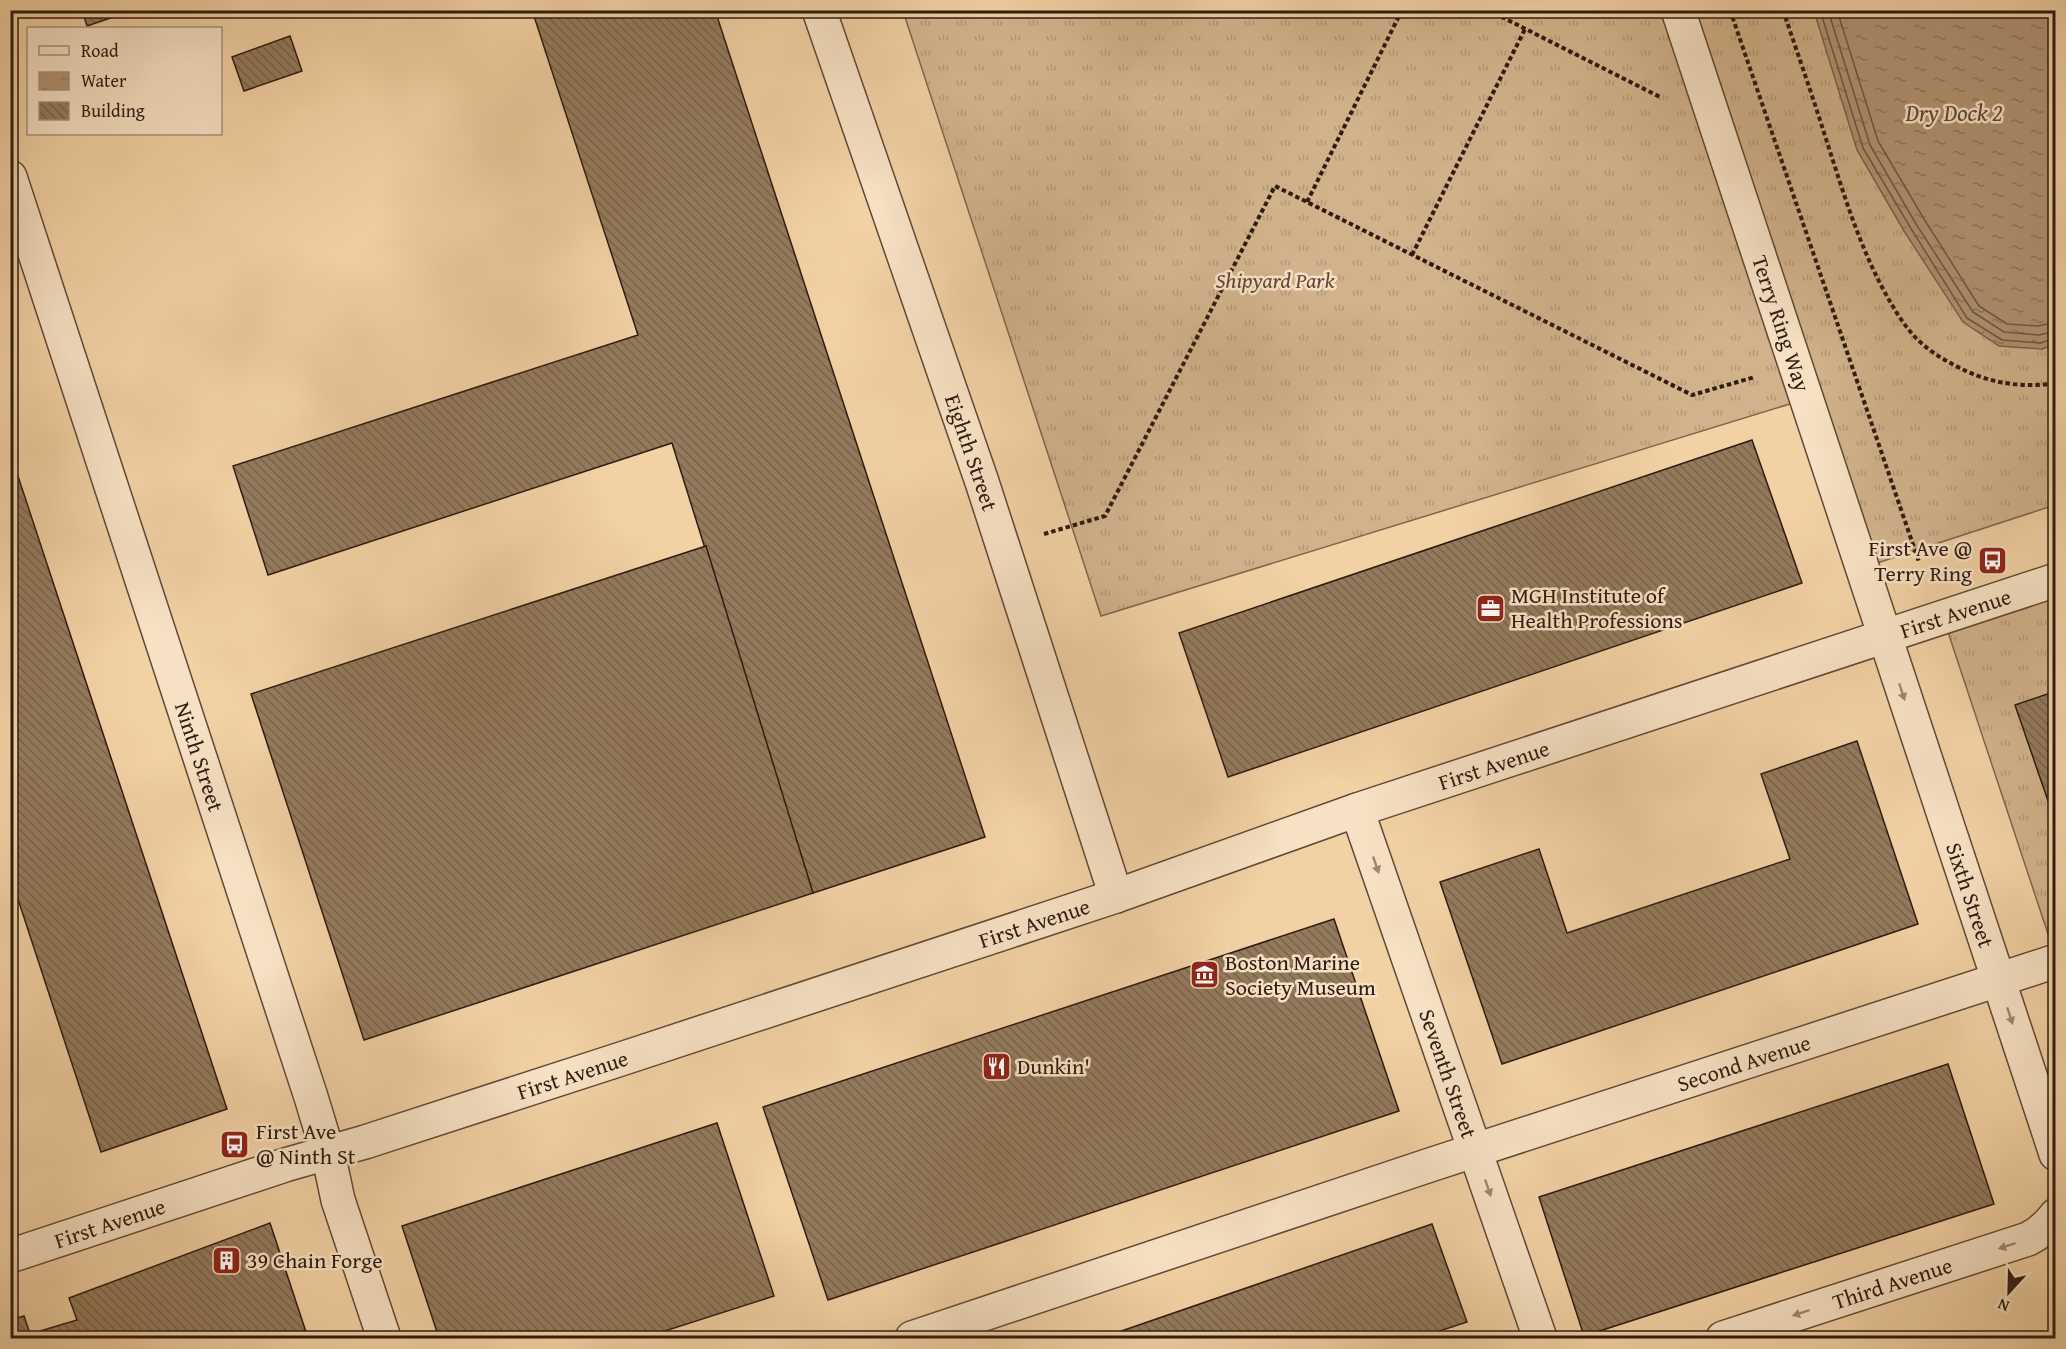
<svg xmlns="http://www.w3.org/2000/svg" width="2066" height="1349" viewBox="0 0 2066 1349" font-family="'Gentium Book Plus',serif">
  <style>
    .grass { fill: url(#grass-tufts); stroke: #80664e; stroke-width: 1.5 }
    .water { fill: url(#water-ripples); stroke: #7c634b; stroke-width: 1.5 }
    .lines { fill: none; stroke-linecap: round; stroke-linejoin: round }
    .shore { stroke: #705742; stroke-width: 1.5 }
    .building { fill: url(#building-back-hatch); stroke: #2f1b11; stroke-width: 1.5 }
    .minor-casing { stroke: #604836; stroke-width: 36 }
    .path { stroke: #2f1b11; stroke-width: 4; stroke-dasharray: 4.5 3; stroke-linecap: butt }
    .minor { stroke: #f7e1c4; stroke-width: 33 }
    .oneway { fill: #9d8873 }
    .labels { text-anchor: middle; stroke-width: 5; stroke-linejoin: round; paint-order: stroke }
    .park-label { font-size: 22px; font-style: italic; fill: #604836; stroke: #f7e1c4 }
    .street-label { font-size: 22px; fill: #2f1b11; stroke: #f7e1c4 }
    .poi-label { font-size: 22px; fill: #2f1b11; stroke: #f7e1c4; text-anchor: start }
    .water-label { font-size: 24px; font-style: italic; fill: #5c4533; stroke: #f7e1c4 }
  </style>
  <defs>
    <pattern id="grass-tufts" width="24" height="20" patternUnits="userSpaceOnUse" patternTransform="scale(1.5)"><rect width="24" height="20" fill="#d1b28b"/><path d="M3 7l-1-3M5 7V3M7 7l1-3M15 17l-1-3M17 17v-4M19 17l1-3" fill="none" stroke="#b49877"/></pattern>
    <pattern id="water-ripples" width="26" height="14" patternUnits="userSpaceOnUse" patternTransform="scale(1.5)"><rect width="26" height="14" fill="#b09372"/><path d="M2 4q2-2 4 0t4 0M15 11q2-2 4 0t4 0" fill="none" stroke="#90775c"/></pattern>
    <pattern id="building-back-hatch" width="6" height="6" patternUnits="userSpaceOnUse" patternTransform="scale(1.5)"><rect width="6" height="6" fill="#947a5d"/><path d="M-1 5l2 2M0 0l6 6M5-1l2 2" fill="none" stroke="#79634b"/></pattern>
  </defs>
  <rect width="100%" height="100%" fill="#f2d1a4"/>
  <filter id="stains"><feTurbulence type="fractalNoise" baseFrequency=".00333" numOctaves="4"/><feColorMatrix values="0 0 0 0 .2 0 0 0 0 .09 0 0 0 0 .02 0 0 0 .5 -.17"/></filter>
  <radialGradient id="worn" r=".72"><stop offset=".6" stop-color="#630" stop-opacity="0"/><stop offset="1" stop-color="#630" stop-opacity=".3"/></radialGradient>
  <!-- grass -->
  <g class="grass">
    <path d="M903 11H1814L1825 43 2042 349 2055 344V505L1874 564 1819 395 1101 616Z"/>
    <path d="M2055 580V955L1943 617Z"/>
  </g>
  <!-- water -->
  <path class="water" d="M1814 11H2055V344L2042 349 1999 346 1963 322 1904 231 1857 150Z"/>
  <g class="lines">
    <!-- shore -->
    <g class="shore">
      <path d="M1820 10 1863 148 1910 227 1967 318 2002 340 2040 343 2056 338"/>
      <path d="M1828 10 1870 145 1916 224 1973 312 2004 332 2039 335 2056 331"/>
      <path d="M1837 10 1878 141 1924 219 1979 306 2007 324 2038 326 2056 322"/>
    </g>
  </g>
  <!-- building -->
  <g class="building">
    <path d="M82 10H134L87 26Z"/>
    <path d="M532 10H715L985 837 813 893 672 443 268 575 233 466 638 335Z"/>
    <path d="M290 36 302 71 244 91 232 57Z"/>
    <path d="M1752 440 1802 583 1228 777 1179 633Z"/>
    <path d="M10 452 227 1109 101 1152 10 875Z"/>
    <path d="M706 546 813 893 364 1040 251 694Z"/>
    <path d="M2056 691V824L2015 705Z"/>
    <path d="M1857 741 1918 924 1502 1064 1440 882 1539 849 1567 933 1790 859 1761 774Z"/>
    <path d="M1334 919 1399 1111 828 1300 763 1107Z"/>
    <path d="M1948 1064 1994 1204 1584 1336 1539 1197Z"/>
    <path d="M717 1123 774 1296 643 1338H439L402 1226Z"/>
    <path d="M270 1223 308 1338H10V1320L24 1316 30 1334 77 1320 69 1298Z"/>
    <path d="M1432 1224 1467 1322 1418 1338H1101Z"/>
  </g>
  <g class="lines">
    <defs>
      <g id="minor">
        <path id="s1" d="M819 10 982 482 1116 896"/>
        <path id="s2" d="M1678 10 2056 1154"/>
        <path id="s3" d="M10 177 311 1097 328 1153 338 1200 384 1338"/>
        <path id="s4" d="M1357 810 1540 1338"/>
        <path id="s5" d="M10 1256 285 1165 365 1142 621 1059 1116 896 1357 810 2056 580"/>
        <path id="s6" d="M912 1338 1430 1165 2056 961"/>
        <path id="s7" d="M1723 1338 2028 1239C2040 1233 2048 1226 2056 1215"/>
      </g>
    </defs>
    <!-- minor casing -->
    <use href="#minor" class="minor-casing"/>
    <!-- path -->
    <g class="path">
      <path d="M1488 10 1662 98"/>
      <path d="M1730 10 1919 562"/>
      <path d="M1783 10C1797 52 1812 94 1825 136 1843 191 1859 247 1888 298 1896 312 1905 327 1917 339 1931 353 1949 363 1966 371 1995 384 2024 388 2056 383"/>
      <path d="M1307 202 1402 10"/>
      <path d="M1412 255 1525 29"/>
      <path d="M1044 534 1105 516 1275 186 1692 395 1755 377"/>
    </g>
    <!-- minor -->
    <use href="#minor" class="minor"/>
  </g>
  <!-- one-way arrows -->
  <defs><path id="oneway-solid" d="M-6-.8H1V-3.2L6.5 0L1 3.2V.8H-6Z" transform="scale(1.5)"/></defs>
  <g class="oneway">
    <use href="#oneway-solid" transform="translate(1902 692) rotate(72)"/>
    <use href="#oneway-solid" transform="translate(1376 865) rotate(71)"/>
    <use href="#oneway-solid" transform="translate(2010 1016) rotate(72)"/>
    <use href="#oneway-solid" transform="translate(1488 1188) rotate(71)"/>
    <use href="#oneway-solid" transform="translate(2007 1246) rotate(162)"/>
    <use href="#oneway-solid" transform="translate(1801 1313) rotate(162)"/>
  </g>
  <!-- icons -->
  <defs>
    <symbol id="bus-square" viewBox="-11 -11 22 22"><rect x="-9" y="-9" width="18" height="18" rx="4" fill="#8f2418" stroke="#f7e1c4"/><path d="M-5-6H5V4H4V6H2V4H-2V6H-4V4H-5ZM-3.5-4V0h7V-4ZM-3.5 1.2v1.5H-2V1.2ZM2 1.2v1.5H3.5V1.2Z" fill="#fff"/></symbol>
    <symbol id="office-square" viewBox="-11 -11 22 22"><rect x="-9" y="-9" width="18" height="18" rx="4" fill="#8f2418" stroke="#f7e1c4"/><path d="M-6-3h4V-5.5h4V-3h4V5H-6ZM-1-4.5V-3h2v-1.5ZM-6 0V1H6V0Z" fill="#fff"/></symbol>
    <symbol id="museum-square" viewBox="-11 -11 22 22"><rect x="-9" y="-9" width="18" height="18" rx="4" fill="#8f2418" stroke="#f7e1c4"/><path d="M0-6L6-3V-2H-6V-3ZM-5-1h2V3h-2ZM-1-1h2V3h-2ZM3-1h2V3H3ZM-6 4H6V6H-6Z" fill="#fff"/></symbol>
    <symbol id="restaurant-square" viewBox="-11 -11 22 22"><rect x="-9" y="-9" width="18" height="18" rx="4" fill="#8f2418" stroke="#f7e1c4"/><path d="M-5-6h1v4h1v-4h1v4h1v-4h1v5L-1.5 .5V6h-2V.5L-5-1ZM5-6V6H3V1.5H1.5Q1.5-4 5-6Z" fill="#fff"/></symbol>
    <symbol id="building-square" viewBox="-11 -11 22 22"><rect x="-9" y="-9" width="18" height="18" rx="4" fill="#8f2418" stroke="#f7e1c4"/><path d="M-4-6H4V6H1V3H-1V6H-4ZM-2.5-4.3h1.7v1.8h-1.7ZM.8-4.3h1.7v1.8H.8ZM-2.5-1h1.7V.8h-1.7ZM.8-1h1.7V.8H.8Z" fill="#fff"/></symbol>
  </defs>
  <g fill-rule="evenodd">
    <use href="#bus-square" x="1976" y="544" width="33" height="33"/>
    <use href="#office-square" x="1474" y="592" width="33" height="33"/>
    <use href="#museum-square" x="1188" y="958" width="33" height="33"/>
    <use href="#restaurant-square" x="980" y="1050" width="33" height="33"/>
    <use href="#bus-square" x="218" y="1128" width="33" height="33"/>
    <use href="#building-square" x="210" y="1244" width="33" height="33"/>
  </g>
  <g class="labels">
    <!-- park labels -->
    <g class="park-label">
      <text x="1275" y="288">Shipyard Park</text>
    </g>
    <!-- street labels -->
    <g class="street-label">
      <text dy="8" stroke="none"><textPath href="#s2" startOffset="330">Terry Ring Way</textPath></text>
      <text dy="8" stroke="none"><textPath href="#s1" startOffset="468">Eighth Street</textPath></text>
      <text dy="8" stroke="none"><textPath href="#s5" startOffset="2049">First Avenue</textPath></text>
      <text dy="8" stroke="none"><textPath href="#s3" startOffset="610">Ninth Street</textPath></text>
      <text dy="8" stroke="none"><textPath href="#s5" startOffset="1563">First Avenue</textPath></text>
      <text dy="8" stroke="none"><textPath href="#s2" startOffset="932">Sixth Street</textPath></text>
      <text dy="8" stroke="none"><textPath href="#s5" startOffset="1077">First Avenue</textPath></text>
      <text dy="8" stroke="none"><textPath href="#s6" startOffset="876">Second Avenue</textPath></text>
      <text dy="8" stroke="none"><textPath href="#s4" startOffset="279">Seventh Street</textPath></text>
      <text dy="8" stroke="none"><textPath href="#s5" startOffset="591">First Avenue</textPath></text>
      <text dy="8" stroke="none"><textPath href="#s5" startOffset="105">First Avenue</textPath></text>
      <text dy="8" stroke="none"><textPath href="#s7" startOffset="178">Third Avenue</textPath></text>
    </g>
    <!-- poi labels -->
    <g class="poi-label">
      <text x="1972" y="556" text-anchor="end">First Ave @<tspan x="1972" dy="25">Terry Ring</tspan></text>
      <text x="1511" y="603">MGH Institute of<tspan x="1511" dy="25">Health Professions</tspan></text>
      <text x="1225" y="970">Boston Marine<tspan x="1225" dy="25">Society Museum</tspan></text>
      <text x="1017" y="1074">Dunkin'</text>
      <text x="256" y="1139">First Ave<tspan x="256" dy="25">@ Ninth St</tspan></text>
      <text x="247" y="1268">39 Chain Forge</text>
    </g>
    <!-- water labels -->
    <g class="water-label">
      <text x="1954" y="121">Dry Dock 2</text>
    </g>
  </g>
  <!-- margin -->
  <rect width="2066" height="1349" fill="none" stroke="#f2d1a4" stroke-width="36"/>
  <rect x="12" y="12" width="2042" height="1325" fill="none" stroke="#2f1b11" stroke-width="3"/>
  <rect x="18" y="18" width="2030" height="1313" fill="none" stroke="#2f1b11" stroke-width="1.5"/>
  <!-- legend -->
  <rect x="27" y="27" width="195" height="108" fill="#f7e1c4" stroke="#a7927c" stroke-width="1.5"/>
  <rect x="39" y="46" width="30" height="9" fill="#f7e1c4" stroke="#a7927c" stroke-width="1.5"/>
  <text x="81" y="57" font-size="18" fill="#2f1b11">Road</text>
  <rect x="39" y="72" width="30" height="18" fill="url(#water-ripples)" stroke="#a7927c" stroke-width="1.5"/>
  <text x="81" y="87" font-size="18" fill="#2f1b11">Water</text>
  <rect x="39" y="102" width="30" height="18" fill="url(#building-back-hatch)" stroke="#a7927c" stroke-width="1.5"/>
  <text x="81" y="117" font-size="18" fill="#2f1b11">Building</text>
  <!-- north arrow -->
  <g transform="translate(2009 1292) rotate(202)" stroke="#f7e1c4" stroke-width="4.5" paint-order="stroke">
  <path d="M0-4.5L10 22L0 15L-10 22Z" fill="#2f1b11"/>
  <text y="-9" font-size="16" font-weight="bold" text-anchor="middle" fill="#2f1b11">N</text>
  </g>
  <rect width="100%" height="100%" filter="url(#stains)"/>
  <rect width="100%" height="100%" fill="url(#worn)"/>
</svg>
